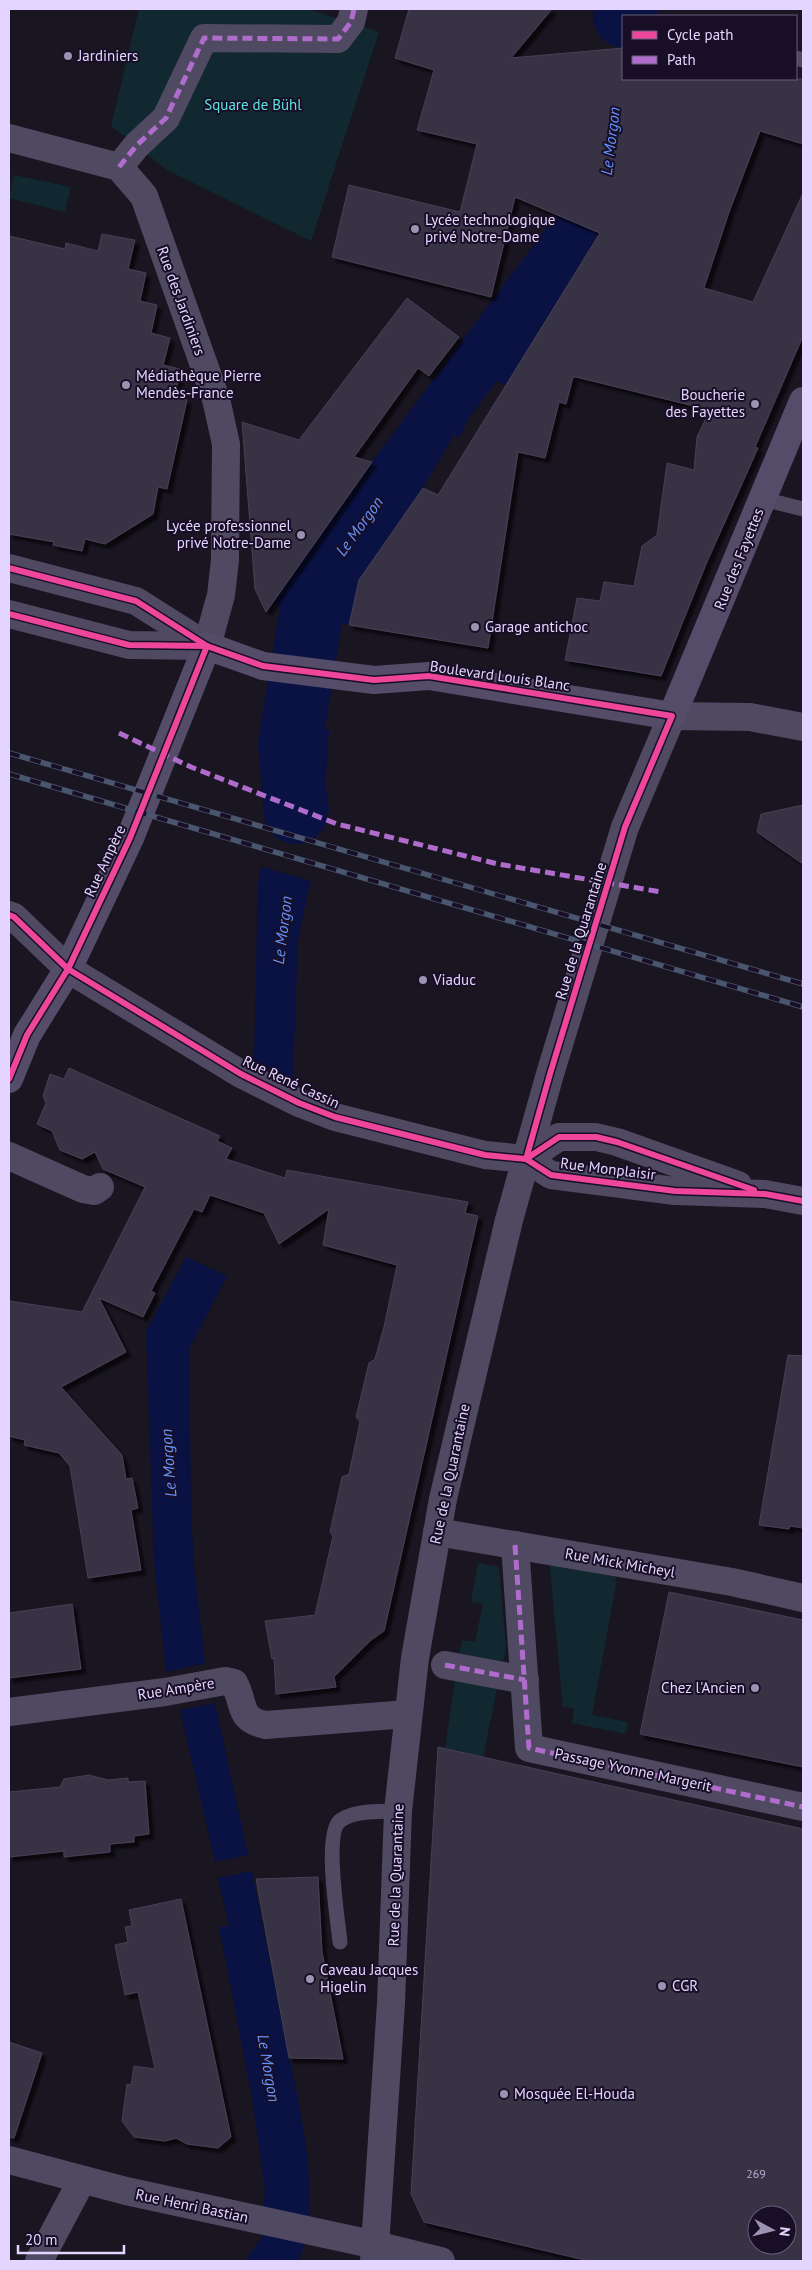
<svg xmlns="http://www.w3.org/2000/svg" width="812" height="2270" viewBox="0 0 812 2270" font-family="'PT Sans',sans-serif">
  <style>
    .green { fill: #122830 }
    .water { fill: #0a1143 }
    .pier { fill: #191521 }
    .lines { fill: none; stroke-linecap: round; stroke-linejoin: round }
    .river { stroke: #0a1143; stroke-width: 64 }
    .building { fill: #393244; stroke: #483f56; fill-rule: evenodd; filter: url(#shadow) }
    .lane { stroke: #4f4962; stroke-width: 15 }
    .street { stroke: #4f4962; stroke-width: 28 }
    .secondary { stroke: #544c68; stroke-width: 28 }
    .rail-casing { stroke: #49566e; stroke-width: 5.5 }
    .rail { stroke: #180f27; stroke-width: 4; stroke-dasharray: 11; stroke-linecap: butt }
    .quiet { stroke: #b06ccc; stroke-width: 5; stroke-dasharray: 10 5; stroke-linecap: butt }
    .cycleway-casing { stroke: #180f27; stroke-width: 9 }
    .cycleway { stroke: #ed469a; stroke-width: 6 }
    .poi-dot { fill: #9c92b1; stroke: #180f27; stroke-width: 2 }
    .labels { text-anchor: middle; stroke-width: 4; stroke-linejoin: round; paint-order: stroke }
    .number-label { font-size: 12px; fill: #b8acd0 }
    .poi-label { font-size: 15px; fill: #e3d5ff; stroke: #180f27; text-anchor: start }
    .park-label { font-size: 15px; fill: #5ce4e1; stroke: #180f27 }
    .street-label { font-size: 15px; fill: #e3d5ff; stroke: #180f27 }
    .water-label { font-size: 16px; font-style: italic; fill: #6393ff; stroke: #180f27 }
  </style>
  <defs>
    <filter id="shadow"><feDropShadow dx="4.5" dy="4.5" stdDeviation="1" flood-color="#0009"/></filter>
  </defs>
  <rect width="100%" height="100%" fill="#191521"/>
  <!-- green -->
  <g class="green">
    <path d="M139 9H307L379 32 311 241 167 170 111 126Z"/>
    <path d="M14 175 71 187 65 212 9 198Z"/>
    <path d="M549 1559 615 1571 616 1585 592 1715 628 1722 626 1734 572 1723 574 1708 563 1707Z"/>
    <path d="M478 1563 499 1567 506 1648 503 1662 459 1654 462 1640 475 1642 483 1604 471 1602Z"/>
    <path d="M455 1680 497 1689 483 1757 445 1748Z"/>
  </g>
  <!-- water -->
  <g class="water">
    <path d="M578 185 625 187 586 254 506 385 497 381 469 418 459 437 454 435 424 486 359 580 349 625 271 604 372 462Z"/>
    <path d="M264 720 329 730 325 789 329 807 327 823 307 896 298 939 293 1078 254 1061 258 881 275 804 276 783 273 781Z"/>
    <path d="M186 1257 227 1276 189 1349 191 1509 194 1566 205 1663 166 1672 154 1561 146 1331Z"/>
    <path d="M215 1703 248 1855 215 1862 180 1710Z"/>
    <path d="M252 1871C263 1926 274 1981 285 2036 298 2103 324 2195 299 2261H244L261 2239 265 2189 252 2098 219 1927 229 1925 218 1878Z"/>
  </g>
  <!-- pier -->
  <path class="pier" d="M273 794 330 815 314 882 259 866 270 814 323 829 271 810Z"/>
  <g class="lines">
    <!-- river -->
    <g class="river">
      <path d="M625 16 626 9"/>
      <path d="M296 812 290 744 314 597 333 563 351 538"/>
    </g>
  </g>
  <!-- building -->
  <g class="building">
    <path d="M409 9H552L511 58 623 48V79H803V144L760 131 729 212 704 288 753 302 803 193V336L755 447 758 448 706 564 661 676 565 660 577 598 600 601 604 582 634 586 642 546 657 535 667 463 694 470 697 437 710 410 576 377H573L566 404 559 402 545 458 518 452 488 648 349 625 359 580 423 488 438 495 600 233 515 197 491 297 332 257 349 185 460 212 477 144 417 130 434 70 395 58Z"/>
    <path d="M102 234 135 240 128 269 146 273 140 301 157 305 151 333 170 338 163 365 180 369 175 397 187 400 167 489 158 487 153 514 105 544 85 539 82 551 53 545 54 542 9 534V236L65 249 66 243 98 251Z"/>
    <path d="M407 298 459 337 429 376 418 368 354 457 372 462 266 612 255 589 242 422 299 440Z"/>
    <path d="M803 805V864L757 832 761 814Z"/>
    <path d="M69 1068 220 1136 217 1141 232 1148 226 1159 285 1178 287 1170 468 1202 465 1213 478 1216 384 1631 371 1640 334 1677 336 1687 276 1694 274 1658 272 1659 265 1621 315 1615 333 1536 330 1532 342 1477 349 1474 360 1422 356 1417 369 1363 375 1359 384 1327 397 1265 323 1245 329 1209 279 1244 264 1213 210 1195 202 1212 194 1209 151 1291 155 1293 143 1317 99 1298 126 1352 61 1387 122 1455 126 1479 132 1478 138 1508 131 1510 141 1570 88 1578 70 1466 59 1453 24 1445 25 1440 9 1436V1301L82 1312 145 1187 103 1169 95 1152 82 1159 60 1150 52 1131 37 1124 46 1103 43 1096 50 1074 64 1079Z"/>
    <path d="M788 1355 803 1356V1528L790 1526 789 1529 759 1525Z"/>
    <path d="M669 1592 803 1620V1767L640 1734Z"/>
    <path d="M72 1604 81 1669 9 1678V1613Z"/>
    <path d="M438 1747 803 1829V2261H589L424 2222 411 2194ZM757 2215H787V2245H757Z"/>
    <path d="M89 1775 108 1780 128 1778V1782L145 1781 149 1834 134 1836V1842L110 1844V1852L64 1857V1851L9 1857V1792L60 1787 64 1779Z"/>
    <path d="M318 1877 322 1952 343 2059 289 2058 256 1879Z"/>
    <path d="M181 1899 231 2137 218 2148 187 2144 176 2138 165 2141 134 2137 122 2121 127 2084 131 2085 134 2066 155 2069 138 1992 125 1995 115 1945 128 1942 125 1927 132 1926 129 1910Z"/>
    <path d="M9 2042 42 2053 14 2138 9 2137Z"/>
  </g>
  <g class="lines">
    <!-- lane -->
    <g class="lane">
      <path d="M796 58 803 60"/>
      <path d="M763 499 803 509"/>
      <path d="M340 1942C338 1921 323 1831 341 1820 355 1810 380 1812 398 1811"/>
    </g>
    <!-- street -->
    <g class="street">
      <path d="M9 138 119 167 144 196 216 399 226 444 225 560 221 595 207 646"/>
      <path d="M119 167 137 145 166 118 204 38 338 39 351 22 354 9"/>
      <path d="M9 568 136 601 207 646"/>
      <path d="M9 614 129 645 207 646"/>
      <path d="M9 915 14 917 68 969 241 1074 299 1103 335 1117 485 1155 526 1159 551 1175 675 1191 765 1194 803 1201"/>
      <path d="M9 1156 83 1189 94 1191 100 1187"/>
      <path d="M526 1159 559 1137H596L617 1142 738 1185"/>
      <path d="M437 1532 732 1582 803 1598"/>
      <path d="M515 1545 529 1748 803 1807"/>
      <path d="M445 1665 525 1680"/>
      <path d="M9 1712 165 1692 225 1681 234 1683C246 1705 237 1719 266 1725L408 1714"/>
      <path d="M9 2160 126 2191 376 2245 441 2261"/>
      <path d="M39 2261 82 2180"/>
      <path d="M374 2261 391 2003 398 1811 415 1658 443 1499 509 1220 550 1074 625 827 672 716 750 717 803 727"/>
    </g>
    <!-- secondary -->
    <path class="secondary" d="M9 1079 27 1035 68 969 130 838 207 646 263 666 374 680 429 676 672 716 803 401"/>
    <defs>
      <g id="rail">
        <path d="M9 753 803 984"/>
        <path d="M9 774 803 1007"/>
      </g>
    </defs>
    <!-- rail casing -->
    <use href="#rail" class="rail-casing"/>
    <!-- rail -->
    <use href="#rail" class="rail"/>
    <!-- quiet -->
    <g class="quiet">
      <path d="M119 167 137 145 166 118 204 38 338 39 351 22 354 9"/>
      <path d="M119 733 191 767 337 824 498 864 661 892"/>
      <path d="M515 1545 529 1748 803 1807"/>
      <path d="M445 1665 525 1680"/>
    </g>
    <defs>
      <g id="cycleway">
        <path d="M9 568 136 601 207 646 263 666 374 680 429 676 672 716 625 827 550 1074 526 1159"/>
        <path d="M9 614 129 645 207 646"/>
        <path d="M9 915 14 917 68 969 241 1074 299 1103 335 1117 485 1155 526 1159 551 1175 675 1191 765 1194 803 1201"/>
        <path d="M9 1079 27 1035 68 969 130 838 207 646"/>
        <path d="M526 1159 559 1137H596L617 1142 754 1190"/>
      </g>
    </defs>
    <!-- cycleway casing -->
    <use href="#cycleway" class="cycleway-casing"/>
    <!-- cycleway -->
    <use href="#cycleway" class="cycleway"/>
  </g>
  <!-- markers -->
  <g class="poi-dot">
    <circle cx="68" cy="56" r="5"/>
    <circle cx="415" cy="229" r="5"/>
    <circle cx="126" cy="385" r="5"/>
    <circle cx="755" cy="404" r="5"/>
    <circle cx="301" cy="535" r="5"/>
    <circle cx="475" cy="627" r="5"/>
    <circle cx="423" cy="980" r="5"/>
    <circle cx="755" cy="1688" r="5"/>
    <circle cx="310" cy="1979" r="5"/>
    <circle cx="662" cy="1986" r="5"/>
    <circle cx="504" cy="2094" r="5"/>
  </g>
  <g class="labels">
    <!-- number labels -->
    <g class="number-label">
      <text x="756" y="2178">269</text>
    </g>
    <!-- poi labels -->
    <g class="poi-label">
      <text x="78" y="61">Jardiniers</text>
      <text x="425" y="225">Lycée technologique<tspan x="425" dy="17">privé Notre-Dame</tspan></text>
      <text x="136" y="381">Médiathèque Pierre<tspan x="136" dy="17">Mendès-France</tspan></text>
      <text x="745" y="400" text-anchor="end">Boucherie<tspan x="745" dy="17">des Fayettes</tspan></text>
      <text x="291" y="531" text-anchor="end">Lycée professionnel<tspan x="291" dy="17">privé Notre-Dame</tspan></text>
      <text x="485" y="632">Garage antichoc</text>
      <text x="433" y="985">Viaduc</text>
      <text x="745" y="1693" text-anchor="end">Chez l'Ancien</text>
      <text x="320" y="1975">Caveau Jacques<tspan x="320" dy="17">Higelin</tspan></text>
      <text x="672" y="1991">CGR</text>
      <text x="514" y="2099">Mosquée El-Houda</text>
    </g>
    <!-- park labels -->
    <g class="park-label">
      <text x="253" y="110">Square de Bühl</text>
    </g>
    <!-- street labels -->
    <g class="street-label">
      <text transform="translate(181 301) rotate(70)" y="5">Rue des Jardiniers</text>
      <text transform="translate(739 559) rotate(-68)" y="5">Rue des Fayettes</text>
      <text transform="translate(500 676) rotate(8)" y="5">Boulevard Louis Blanc</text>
      <text transform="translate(105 861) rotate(-65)" y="5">Rue Ampère</text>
      <text transform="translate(581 931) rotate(-73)" y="5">Rue de la Quarantaine</text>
      <text transform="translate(291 1082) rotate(25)" y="5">Rue René Cassin</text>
      <text transform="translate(608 1169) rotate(7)" y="5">Rue Monplaisir</text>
      <text transform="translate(450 1474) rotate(-78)" y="5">Rue de la Quarantaine</text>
      <text transform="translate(620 1563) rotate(10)" y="5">Rue Mick Micheyl</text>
      <text transform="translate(176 1689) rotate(-9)" y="5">Rue Ampère</text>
      <text transform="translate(633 1770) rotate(12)" y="5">Passage Yvonne Margerit</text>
      <text transform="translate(396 1875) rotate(-88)" y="5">Rue de la Quarantaine</text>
      <text transform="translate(192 2206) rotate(12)" y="5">Rue Henri Bastian</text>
    </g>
    <!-- water labels -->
    <g class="water-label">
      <text transform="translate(610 141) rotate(-83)" y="6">Le Morgon</text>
      <text transform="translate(359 526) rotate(-54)" y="6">Le Morgon</text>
      <text transform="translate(282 930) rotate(-83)" y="6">Le Morgon</text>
      <text transform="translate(168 1463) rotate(-94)" y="6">Le Morgon</text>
      <text transform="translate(269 2068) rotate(80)" y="6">Le Morgon</text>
    </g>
  </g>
  <!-- border -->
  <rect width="812" height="2270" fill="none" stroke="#e3d5ff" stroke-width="20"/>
  <!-- legend -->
  <rect x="622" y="15" width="175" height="65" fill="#180f27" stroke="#695e7d"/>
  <rect x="632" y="31" width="25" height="8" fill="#ed469a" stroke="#695e7d"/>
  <text x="667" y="40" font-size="15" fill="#e3d5ff">Cycle path</text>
  <rect x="632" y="56" width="25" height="8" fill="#b06ccc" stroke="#695e7d"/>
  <text x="667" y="65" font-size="15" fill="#e3d5ff">Path</text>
  <!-- north arrow -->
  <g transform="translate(772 2230) rotate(97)"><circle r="24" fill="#180f27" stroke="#695e7d"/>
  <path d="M0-4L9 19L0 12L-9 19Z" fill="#9c92b1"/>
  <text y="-8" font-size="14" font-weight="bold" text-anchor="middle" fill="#e3d5ff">N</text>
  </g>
  <!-- scale -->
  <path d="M18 2245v8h106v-8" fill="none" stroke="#e3d5ff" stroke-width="2.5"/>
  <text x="25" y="2245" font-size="15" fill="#e3d5ff" stroke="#180f27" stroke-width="4" paint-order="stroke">20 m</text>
</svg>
